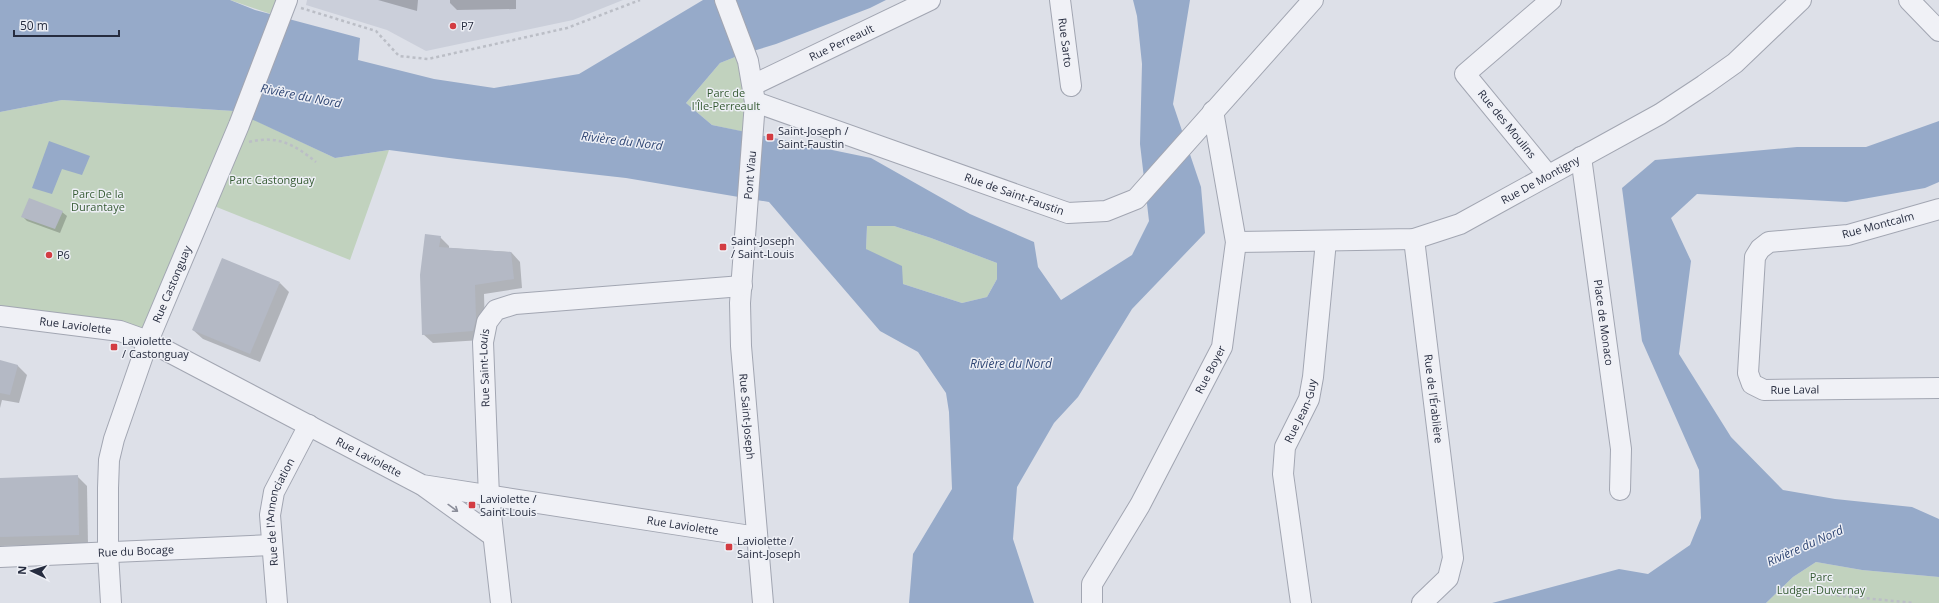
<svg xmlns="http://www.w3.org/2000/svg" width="1939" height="603" viewBox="0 0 1939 603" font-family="'Open Sans',sans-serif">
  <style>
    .built { fill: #cbcfda }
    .green { fill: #c1d2be }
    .water { fill: #96aac9; fill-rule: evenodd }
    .shadow { fill: #0003 }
    .building { fill: #b4b9c5 }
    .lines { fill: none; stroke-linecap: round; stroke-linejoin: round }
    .minor-casing { stroke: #a2a6b2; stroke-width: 22 }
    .path { stroke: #bbbec6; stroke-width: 2.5; stroke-dasharray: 3 3; stroke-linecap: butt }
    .minor { stroke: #f0f1f6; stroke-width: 20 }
    .oneway { stroke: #8b8e9a }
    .poi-dot { fill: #d33c42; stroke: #edeff5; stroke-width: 1.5 }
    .labels { text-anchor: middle; stroke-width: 3; stroke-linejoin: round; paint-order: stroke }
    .poi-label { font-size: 11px; fill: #262c3f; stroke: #edeff5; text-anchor: start }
    .street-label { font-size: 11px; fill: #262c3f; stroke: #edeff5 }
    .park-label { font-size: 11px; fill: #365b33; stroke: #edeff5 }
    .water-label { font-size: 12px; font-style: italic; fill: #2f4674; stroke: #edeff5 }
  </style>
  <rect width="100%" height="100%" fill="#dde0e8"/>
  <!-- built -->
  <path class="built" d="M307 0H623L573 20 426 51 387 30 306 5Z"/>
  <!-- green -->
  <g class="green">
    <path d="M230 0H276L271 14Z"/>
    <path d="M740 55 749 133 712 125 686 103 720 63Z"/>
    <path d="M62 100 234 111 239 125 148 341 0 316V112Z"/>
    <path d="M248 117 335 158 389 150 350 260 209 204Z"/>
    <path d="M867 226H894L931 238 997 263V279L987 297 962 303 903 284 866 249Z"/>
    <path d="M1816 562 1862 570 1939 577V603H1766L1793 577Z"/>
  </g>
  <!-- water -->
  <g class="water">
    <path d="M0 0H230L255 10 360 38 358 60 434 79 494 88 579 74 703 0H886L870 8 776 44 740 55 720 63 686 103 712 125 871 158 970 214 1034 242 1038 267 1061 300 1132 255 1149 221 1140 144 1142 64 1137 16 1133 0H1190L1173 104 1201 187 1205 233 1132 309 1078 397 1054 423 1017 487 1013 539 1034 603H909L913 554 952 489 949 412 946 393 918 352 880 331 769 202 626 178 457 159 389 150 335 158 234 111 62 100 0 112ZM867 226H894L931 238 997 263V279L987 297 962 303 903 284 902 266 866 249Z"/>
    <path d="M1939 121V182L1925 188 1846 202 1697 194 1671 218 1691 261 1679 354 1731 437 1783 490 1835 499 1912 507 1939 519V577L1862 570 1816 562 1793 577 1766 603H1492L1619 569 1648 574 1690 545 1701 518 1699 470 1642 341 1622 188 1655 160 1797 147H1866Z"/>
    <path d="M49 141 90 156 82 175 62 169 52 194 32 188Z"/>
  </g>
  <!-- shadow -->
  <g class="shadow">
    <path d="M378 0H418L417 11Z"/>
    <path d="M450 0H516V9L457 10 450 3Z"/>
    <path d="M62 212 67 216 60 233 27 221 22 216Z"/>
    <path d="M440 237 449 246V248L511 252 520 262 522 288 484 294 485 329 482 340 433 343 423 334Z"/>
    <path d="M280 283 289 292 260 362 203 339 193 330Z"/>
    <path d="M0 361 18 366 27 375 19 403 2 400 0 408Z"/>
    <path d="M77 476 87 486 88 544 0 546V479Z"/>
  </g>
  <!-- building -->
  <g class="building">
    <path d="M29 198 63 211 55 229 21 217Z"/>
    <path d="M425 234 441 236 439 247 511 252 514 279 475 285 476 319 473 331 422 335 420 275Z"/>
    <path d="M222 258 280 282 250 354 192 330Z"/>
    <path d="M0 360 18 365 10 395 0 393Z"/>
    <path d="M78 475 79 535 0 537V478Z"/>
  </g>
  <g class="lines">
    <defs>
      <g id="minor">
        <path id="s1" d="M725 0 748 61 755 102 740 303 741 346 763 603"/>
        <path id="s2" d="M1060 0 1071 86"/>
        <path d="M1909 0 1939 31"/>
        <path id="s3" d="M753 85 930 0"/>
        <path id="s4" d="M755 102 1068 213 1106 211 1136 199 1313 0"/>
        <path id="s5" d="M1581 157 1621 449 1620 490"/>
        <path d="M1548 175 1465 74 1551 0"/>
        <path id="s6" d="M1939 209 1848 235 1769 242 1760 249 1755 257 1748 373 1752 384 1764 390 1939 388"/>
        <path id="s7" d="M1414 239 1453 558 1448 578 1422 603"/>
        <path id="s8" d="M1236 242 1414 239 1460 224 1660 114 1704 85 1735 63 1801 0"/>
        <path id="s9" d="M0 316 120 331 148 341 422 485 757 537"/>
        <path d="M425 487 493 536"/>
        <path id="s10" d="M0 557 272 545"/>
        <path id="s11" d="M111 603 108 553V488L109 460 114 439 148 341 239 125 287 0"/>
        <path id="s12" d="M277 603 270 515 274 492 309 425"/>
        <path id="s13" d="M501 603 489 497 483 342 487 322 496 310 515 304 742 286"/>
        <path id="s14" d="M1092 603V584L1140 505 1222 347 1236 242 1213 111"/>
        <path id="s15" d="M1301 603 1283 474 1285 447 1309 399 1313 377 1326 241"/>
      </g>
    </defs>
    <!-- minor casing -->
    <use href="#minor" class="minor-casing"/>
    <!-- path -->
    <g class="path">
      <path d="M301 8 376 31 399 56 428 59 567 28 640 0"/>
      <path d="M249 142C277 135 294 144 316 162"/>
      <path d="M1813 593 1914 603"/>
    </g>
    <!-- minor -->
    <use href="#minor" class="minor"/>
  </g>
  <!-- one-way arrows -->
  <defs><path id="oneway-shaft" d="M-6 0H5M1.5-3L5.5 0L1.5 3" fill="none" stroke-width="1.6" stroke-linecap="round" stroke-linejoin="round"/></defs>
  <use class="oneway" href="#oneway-shaft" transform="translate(453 508) rotate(36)"/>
  <!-- markers -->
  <g class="poi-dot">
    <circle cx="453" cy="26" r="4"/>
    <rect x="766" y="133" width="8" height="8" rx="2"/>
    <rect x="719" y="243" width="8" height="8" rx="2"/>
    <circle cx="49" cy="255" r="4"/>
    <rect x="110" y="343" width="8" height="8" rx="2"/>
    <rect x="468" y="501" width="8" height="8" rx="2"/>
    <rect x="725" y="543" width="8" height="8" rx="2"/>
  </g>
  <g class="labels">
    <!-- poi labels -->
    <g class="poi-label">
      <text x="461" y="30">P7</text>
      <text x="778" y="135">Saint-Joseph /<tspan x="778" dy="13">Saint-Faustin</tspan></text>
      <text x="731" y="245">Saint-Joseph<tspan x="731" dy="13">/ Saint-Louis</tspan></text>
      <text x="57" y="259">P6</text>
      <text x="122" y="345">Laviolette<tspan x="122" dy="13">/ Castonguay</tspan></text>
      <text x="480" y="503">Laviolette /<tspan x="480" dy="13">Saint-Louis</tspan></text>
      <text x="737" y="545">Laviolette /<tspan x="737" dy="13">Saint-Joseph</tspan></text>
    </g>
    <!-- street labels -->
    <g class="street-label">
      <text dy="4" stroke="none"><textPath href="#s3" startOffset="98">Rue Perreault</textPath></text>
      <text dy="4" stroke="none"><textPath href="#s2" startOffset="43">Rue Sarto</textPath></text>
      <text transform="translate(1507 124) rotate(51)" y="4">Rue des Moulins</text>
      <text transform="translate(750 175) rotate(-85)" y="4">Pont Viau</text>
      <text dy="4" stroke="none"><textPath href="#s8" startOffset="318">Rue De Montigny</textPath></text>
      <text dy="4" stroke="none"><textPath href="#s4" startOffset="275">Rue de Saint-Faustin</textPath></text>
      <text transform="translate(1878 225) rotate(-15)" y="4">Rue Montcalm</text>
      <text dy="4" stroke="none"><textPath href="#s11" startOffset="330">Rue Castonguay</textPath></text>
      <text dy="4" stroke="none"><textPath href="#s5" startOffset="167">Place de Monaco</textPath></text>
      <text dy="4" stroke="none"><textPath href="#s9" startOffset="76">Rue Laviolette</textPath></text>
      <text dy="4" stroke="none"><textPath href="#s13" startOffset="236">Rue Saint-Louis</textPath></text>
      <text dy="4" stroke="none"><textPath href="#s14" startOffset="264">Rue Boyer</textPath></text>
      <text dy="4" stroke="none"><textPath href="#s6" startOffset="367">Rue Laval</textPath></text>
      <text dy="4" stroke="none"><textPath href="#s7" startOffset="161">Rue de l'Érablière</textPath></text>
      <text dy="4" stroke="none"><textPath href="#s15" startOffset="197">Rue Jean-Guy</textPath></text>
      <text dy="4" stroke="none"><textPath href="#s1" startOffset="422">Rue Saint-Joseph</textPath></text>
      <text dy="4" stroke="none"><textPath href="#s9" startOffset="400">Rue Laviolette</textPath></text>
      <text dy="4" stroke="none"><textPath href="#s12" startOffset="93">Rue de l'Annonciation</textPath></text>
      <text dy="4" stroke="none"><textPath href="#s9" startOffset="724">Rue Laviolette</textPath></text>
      <text dy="4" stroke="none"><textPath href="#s10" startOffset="136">Rue du Bocage</textPath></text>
    </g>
    <!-- park labels -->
    <g class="park-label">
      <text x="726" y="97">Parc de<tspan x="726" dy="13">l'Île-Perreault</tspan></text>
      <text x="272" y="184">Parc Castonguay</text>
      <text x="98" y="198">Parc De la<tspan x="98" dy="13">Durantaye</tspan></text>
      <text x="1821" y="581">Parc<tspan x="1821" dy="13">Ludger-Duvernay</tspan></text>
    </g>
    <!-- water labels -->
    <g class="water-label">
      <text transform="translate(301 96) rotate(11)" y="4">Rivière du Nord</text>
      <text transform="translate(622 141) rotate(7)" y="4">Rivière du Nord</text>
      <text x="1011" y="368">Rivière du Nord</text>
      <text transform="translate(1805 546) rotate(-24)" y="4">Rivière du Nord</text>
    </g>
  </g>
  <!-- north arrow -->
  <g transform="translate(32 571) rotate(274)" stroke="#edeff5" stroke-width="3" paint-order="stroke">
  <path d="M0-3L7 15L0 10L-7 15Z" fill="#262c3f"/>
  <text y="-6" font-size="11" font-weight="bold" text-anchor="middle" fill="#262c3f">N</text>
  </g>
  <!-- scale -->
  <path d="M14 30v6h105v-6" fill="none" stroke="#262c3f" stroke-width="2"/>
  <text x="20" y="30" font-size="12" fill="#262c3f" stroke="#edeff5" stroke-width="3" paint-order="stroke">50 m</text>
</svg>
